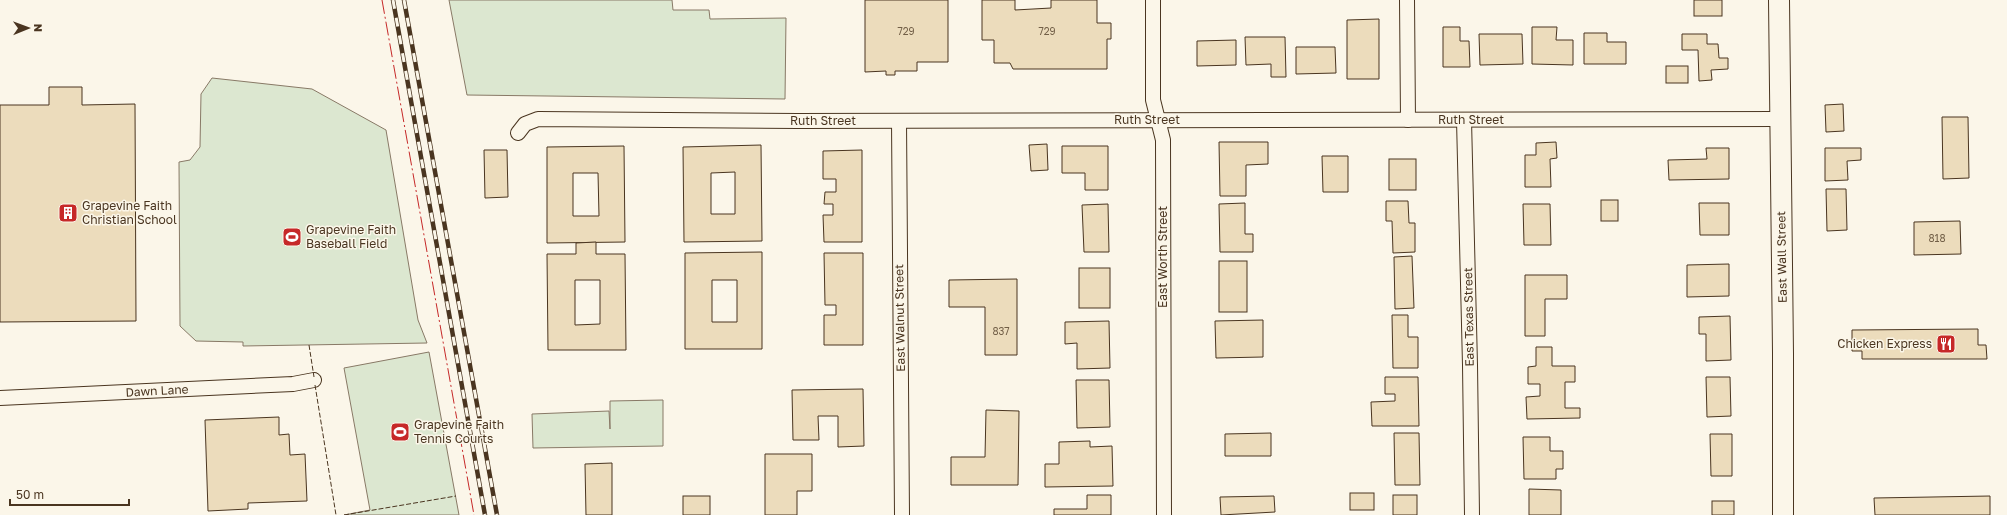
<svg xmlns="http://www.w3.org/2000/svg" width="2007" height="515" viewBox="0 0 2007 515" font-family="'Golos Text',sans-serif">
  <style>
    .green { fill: #dce7d0; stroke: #887966 }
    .building { fill: #ecdcbc; stroke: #4a3520; fill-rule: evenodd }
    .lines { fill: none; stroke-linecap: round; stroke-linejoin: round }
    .street-casing { stroke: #4a3520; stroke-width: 16 }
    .secondary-casing { stroke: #4a3520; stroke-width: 22 }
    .street { stroke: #fbf6e9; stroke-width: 14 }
    .secondary { stroke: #fbf6e9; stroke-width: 20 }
    .rail-casing { stroke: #4a3520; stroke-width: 4.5 }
    .rail { stroke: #fbf6e9; stroke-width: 3; stroke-dasharray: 9; stroke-linecap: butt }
    .fence { stroke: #4a3520; stroke-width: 1; stroke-dasharray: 5 2; stroke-linecap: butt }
    .power { stroke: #c62828; stroke-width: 1; stroke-dasharray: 14 3 2 3; stroke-linecap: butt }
    .labels { text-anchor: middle; stroke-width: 3; stroke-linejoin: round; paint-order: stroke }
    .number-label { font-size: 10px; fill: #725f47 }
    .street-label { font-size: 12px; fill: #4a3520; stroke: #fbf6e9 }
    .poi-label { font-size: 12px; fill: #4a3520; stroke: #fbf6e9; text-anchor: start }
  </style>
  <rect width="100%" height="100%" fill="#fbf6e9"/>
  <!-- green -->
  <g class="green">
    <path d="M449 0H672L673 10H709L710 19 786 18 785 99 467 95Z"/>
    <path d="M212 78 312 89 386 130 418 320 427 343 243 346V342L196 341 180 326 179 162 190 160 200 147 201 94Z"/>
    <path d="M429 352 459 515H344L370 510 344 368Z"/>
    <path d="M663 400V446L533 448 532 414 609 411 610 429V401Z"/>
  </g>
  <!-- building -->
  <g class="building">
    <path d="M865 0H948V62H917V71H895V75H886V71L865 72Z"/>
    <path d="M982 0H1015V10L1051 8V0H1097V23H1111V39H1107V69H1013L1010 63H994V40H982Z"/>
    <rect x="1694" y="0" width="28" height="16"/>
    <path d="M1379 19V79H1347V20Z"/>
    <path d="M1443 27H1460V41H1469L1470 67H1443Z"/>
    <path d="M1532 27H1557L1556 40H1573V65L1532 64Z"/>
    <path d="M1584 33H1607V42H1626V64H1584Z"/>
    <path d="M1479 34H1522L1523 64 1480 65Z"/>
    <path d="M1682 34H1707V44H1718L1719 58H1728V69L1711 70 1712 80 1699 81 1698 50H1682Z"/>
    <path d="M1245 37H1285L1286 77H1271V64L1246 65Z"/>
    <path d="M1236 40V65L1197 66V41Z"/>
    <path d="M1296 47H1335L1336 73 1296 74Z"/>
    <rect x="1666" y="66" width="22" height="17"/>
    <path d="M49 87H82V105L135 104 136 321 0 322V105H49Z"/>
    <path d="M1843 104 1844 131 1826 132 1825 105Z"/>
    <path d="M1942 117H1968L1969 178 1943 179Z"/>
    <path d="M1219 142H1268V164L1246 165V196H1220Z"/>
    <path d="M1556 142 1557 158 1550 159 1551 187H1525V155H1536V143Z"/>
    <path d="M1047 144 1048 170 1031 171 1029 145Z"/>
    <path d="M761 145 762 241 684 242 683 147ZM735 172V214H711V173Z"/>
    <path d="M624 146 625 242 547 243V147ZM573 173H598L599 216H573Z"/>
    <path d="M1062 146H1108V190H1085V173H1062Z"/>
    <path d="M1706 148H1729V179L1669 180 1668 160 1707 159Z"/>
    <path d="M1825 148H1861V160L1847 161 1848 180 1825 181Z"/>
    <path d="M484 150H507L508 197 485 198Z"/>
    <path d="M862 150V242H824L823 215H833V204H824L825 192H836V179H823V151Z"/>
    <path d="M1322 156H1348V192H1323Z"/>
    <rect x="1389" y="159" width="27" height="31"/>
    <path d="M1826 189H1846L1847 230 1827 231Z"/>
    <rect x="1601" y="200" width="17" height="21"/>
    <path d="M1386 201H1408L1409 223H1415V252L1393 253 1392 221H1386Z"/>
    <path d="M1245 203V234H1253V252H1220L1219 204Z"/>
    <path d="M1699 203H1729V235H1700Z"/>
    <path d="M1108 204 1109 252H1084L1082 205Z"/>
    <path d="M1523 204H1550L1551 245H1524Z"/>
    <path d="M1960 221 1961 254 1914 255V222Z"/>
    <path d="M596 242V254H625L626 350H548L547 254H576V243ZM575 280H600V324L575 325Z"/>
    <path d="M762 252V349H685V253ZM712 280H737V322H712Z"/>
    <path d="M824 253H863V345H824V315H836V305H825Z"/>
    <path d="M1412 256 1414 308 1395 309 1394 257Z"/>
    <rect x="1219" y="261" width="28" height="51"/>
    <path d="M1729 264V296L1687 297V265Z"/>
    <rect x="1079" y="268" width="31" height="40"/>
    <path d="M1525 275H1567V299H1545V336H1525Z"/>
    <path d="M1017 279V355H985V307H949V280Z"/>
    <path d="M1392 315H1408V337H1418V368H1393Z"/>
    <path d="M1730 316 1731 360 1706 361V334H1699V317Z"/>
    <path d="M1263 320V357L1216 358 1215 321Z"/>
    <path d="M1109 321 1110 368 1077 369V343L1065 344V322Z"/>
    <path d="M1978 329V345H1986L1987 359H1862V351H1852V330Z"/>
    <path d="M1536 347H1552V366H1575V382H1565V408H1580V418L1527 419 1526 397 1540 396V384H1528V367L1536 366Z"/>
    <path d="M1385 377H1418L1419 426H1372L1371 402 1395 401V394H1385Z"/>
    <path d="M1706 377H1730L1731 416 1707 417Z"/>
    <path d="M1076 380H1109L1110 427 1077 428Z"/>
    <path d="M863 389 864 446 838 447V416H818L819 440H793L792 390Z"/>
    <path d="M986 410 1019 411 1018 485H951V457H985Z"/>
    <path d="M279 417V435L289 434 290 455 305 454 307 501 248 503V509L208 511 205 420Z"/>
    <path d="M1271 433V456H1225V434Z"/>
    <path d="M1394 433H1419L1420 485H1395Z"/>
    <path d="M1710 434H1732V476H1711Z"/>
    <path d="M1523 437H1550V451H1563V469H1556V479H1524Z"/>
    <path d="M1090 441V447L1112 446 1113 486 1045 487V464H1059V442Z"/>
    <path d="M765 454H812V491H797V515H765Z"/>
    <path d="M612 463V515H586L585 464Z"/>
    <path d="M1529 489 1561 490V515H1529Z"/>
    <rect x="1350" y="493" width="24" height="17"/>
    <path d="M1087 495H1111V515H1054V509H1087Z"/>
    <rect x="1393" y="495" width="24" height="20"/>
    <rect x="683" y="496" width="27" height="19"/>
    <path d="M1274 496 1275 512 1221 515 1220 497Z"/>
    <path d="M1990 496V515H1875L1874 498Z"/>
    <rect x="1712" y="501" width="22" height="14"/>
  </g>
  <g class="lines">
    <defs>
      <g id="street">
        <path d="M1153 0V100L1163 140 1164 515"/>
        <path d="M1407 0 1408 120"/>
        <path d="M1464 120 1470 365 1472 515"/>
        <path d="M899 121 902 515"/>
        <path d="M518 133 525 124 538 119 798 121 1780 119"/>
        <path d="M0 398 293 384 314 380"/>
      </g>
      <path id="secondary" d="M1779 0 1783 353V515"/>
    </defs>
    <!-- street casing -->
    <use href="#street" class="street-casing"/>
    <!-- secondary casing -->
    <use href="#secondary" class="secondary-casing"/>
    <!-- street -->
    <use href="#street" class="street"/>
    <!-- secondary -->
    <use href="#secondary" class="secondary"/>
    <defs>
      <g id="rail">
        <path d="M393 0 485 515"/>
        <path d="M404 0 497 515"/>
      </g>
    </defs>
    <!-- rail casing -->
    <use href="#rail" class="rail-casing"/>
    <!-- rail -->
    <use href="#rail" class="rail"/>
    <!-- fence -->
    <g class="fence">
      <path d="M309 345 314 377"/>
      <path d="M315 385 336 515"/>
      <path d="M344 515 456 496"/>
    </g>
    <!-- power -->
    <path class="power" d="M382 0 474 515"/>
  </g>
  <!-- icons -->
  <defs>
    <symbol id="building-square" viewBox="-11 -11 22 22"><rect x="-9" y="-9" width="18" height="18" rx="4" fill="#c62828" stroke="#fbf6e9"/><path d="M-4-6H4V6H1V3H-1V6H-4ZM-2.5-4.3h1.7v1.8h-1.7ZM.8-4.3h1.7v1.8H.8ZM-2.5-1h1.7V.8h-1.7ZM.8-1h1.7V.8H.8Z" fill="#fff"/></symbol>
    <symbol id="stadium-square" viewBox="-11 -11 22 22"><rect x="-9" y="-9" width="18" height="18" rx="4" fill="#c62828" stroke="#fbf6e9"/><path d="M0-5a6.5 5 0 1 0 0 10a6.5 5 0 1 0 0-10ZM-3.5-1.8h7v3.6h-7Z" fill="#fff"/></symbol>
    <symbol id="restaurant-square" viewBox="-11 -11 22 22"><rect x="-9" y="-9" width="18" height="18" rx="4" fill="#c62828" stroke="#fbf6e9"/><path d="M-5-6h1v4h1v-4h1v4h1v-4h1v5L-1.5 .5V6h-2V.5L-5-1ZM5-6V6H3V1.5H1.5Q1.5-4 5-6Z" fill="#fff"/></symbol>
  </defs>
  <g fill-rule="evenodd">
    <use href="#building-square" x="57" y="202" width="22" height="22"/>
    <use href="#stadium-square" x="281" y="226" width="22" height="22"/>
    <use href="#restaurant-square" x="1935" y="333" width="22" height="22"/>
    <use href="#stadium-square" x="389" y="421" width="22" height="22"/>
  </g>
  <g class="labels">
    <!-- number labels -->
    <g class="number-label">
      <text x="906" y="35">729</text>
      <text x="1047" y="35">729</text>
      <text x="1937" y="242">818</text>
      <text x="1001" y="335">837</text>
    </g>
    <!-- street labels -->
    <g class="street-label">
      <text x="1147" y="124">Ruth Street</text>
      <text x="1471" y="124">Ruth Street</text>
      <text x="823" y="125">Ruth Street</text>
      <text transform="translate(1163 257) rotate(-90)" y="4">East Worth Street</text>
      <text transform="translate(1782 257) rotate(-91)" y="4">East Wall Street</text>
      <text transform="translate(1469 317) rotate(-91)" y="4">East Texas Street</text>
      <text transform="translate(900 318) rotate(-91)" y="4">East Walnut Street</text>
      <text transform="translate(157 391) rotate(-3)" y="4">Dawn Lane</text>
    </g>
    <!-- poi labels -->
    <g class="poi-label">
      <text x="82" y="210">Grapevine Faith<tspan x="82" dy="14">Christian School</tspan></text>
      <text x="306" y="234">Grapevine Faith<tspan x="306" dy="14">Baseball Field</tspan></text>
      <text x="1932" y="348" text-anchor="end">Chicken Express</text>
      <text x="414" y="429">Grapevine Faith<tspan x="414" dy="14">Tennis Courts</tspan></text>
    </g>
  </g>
  <!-- north arrow -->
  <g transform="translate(28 28) rotate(89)" stroke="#fbf6e9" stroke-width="3" paint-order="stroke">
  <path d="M0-3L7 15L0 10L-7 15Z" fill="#4a3520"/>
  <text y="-6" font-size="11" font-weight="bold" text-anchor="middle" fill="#4a3520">N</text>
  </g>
  <!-- scale -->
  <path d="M10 499v6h119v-6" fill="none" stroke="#4a3520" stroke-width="2"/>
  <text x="16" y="499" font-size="12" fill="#4a3520" stroke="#fbf6e9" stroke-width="3" paint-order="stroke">50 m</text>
</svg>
